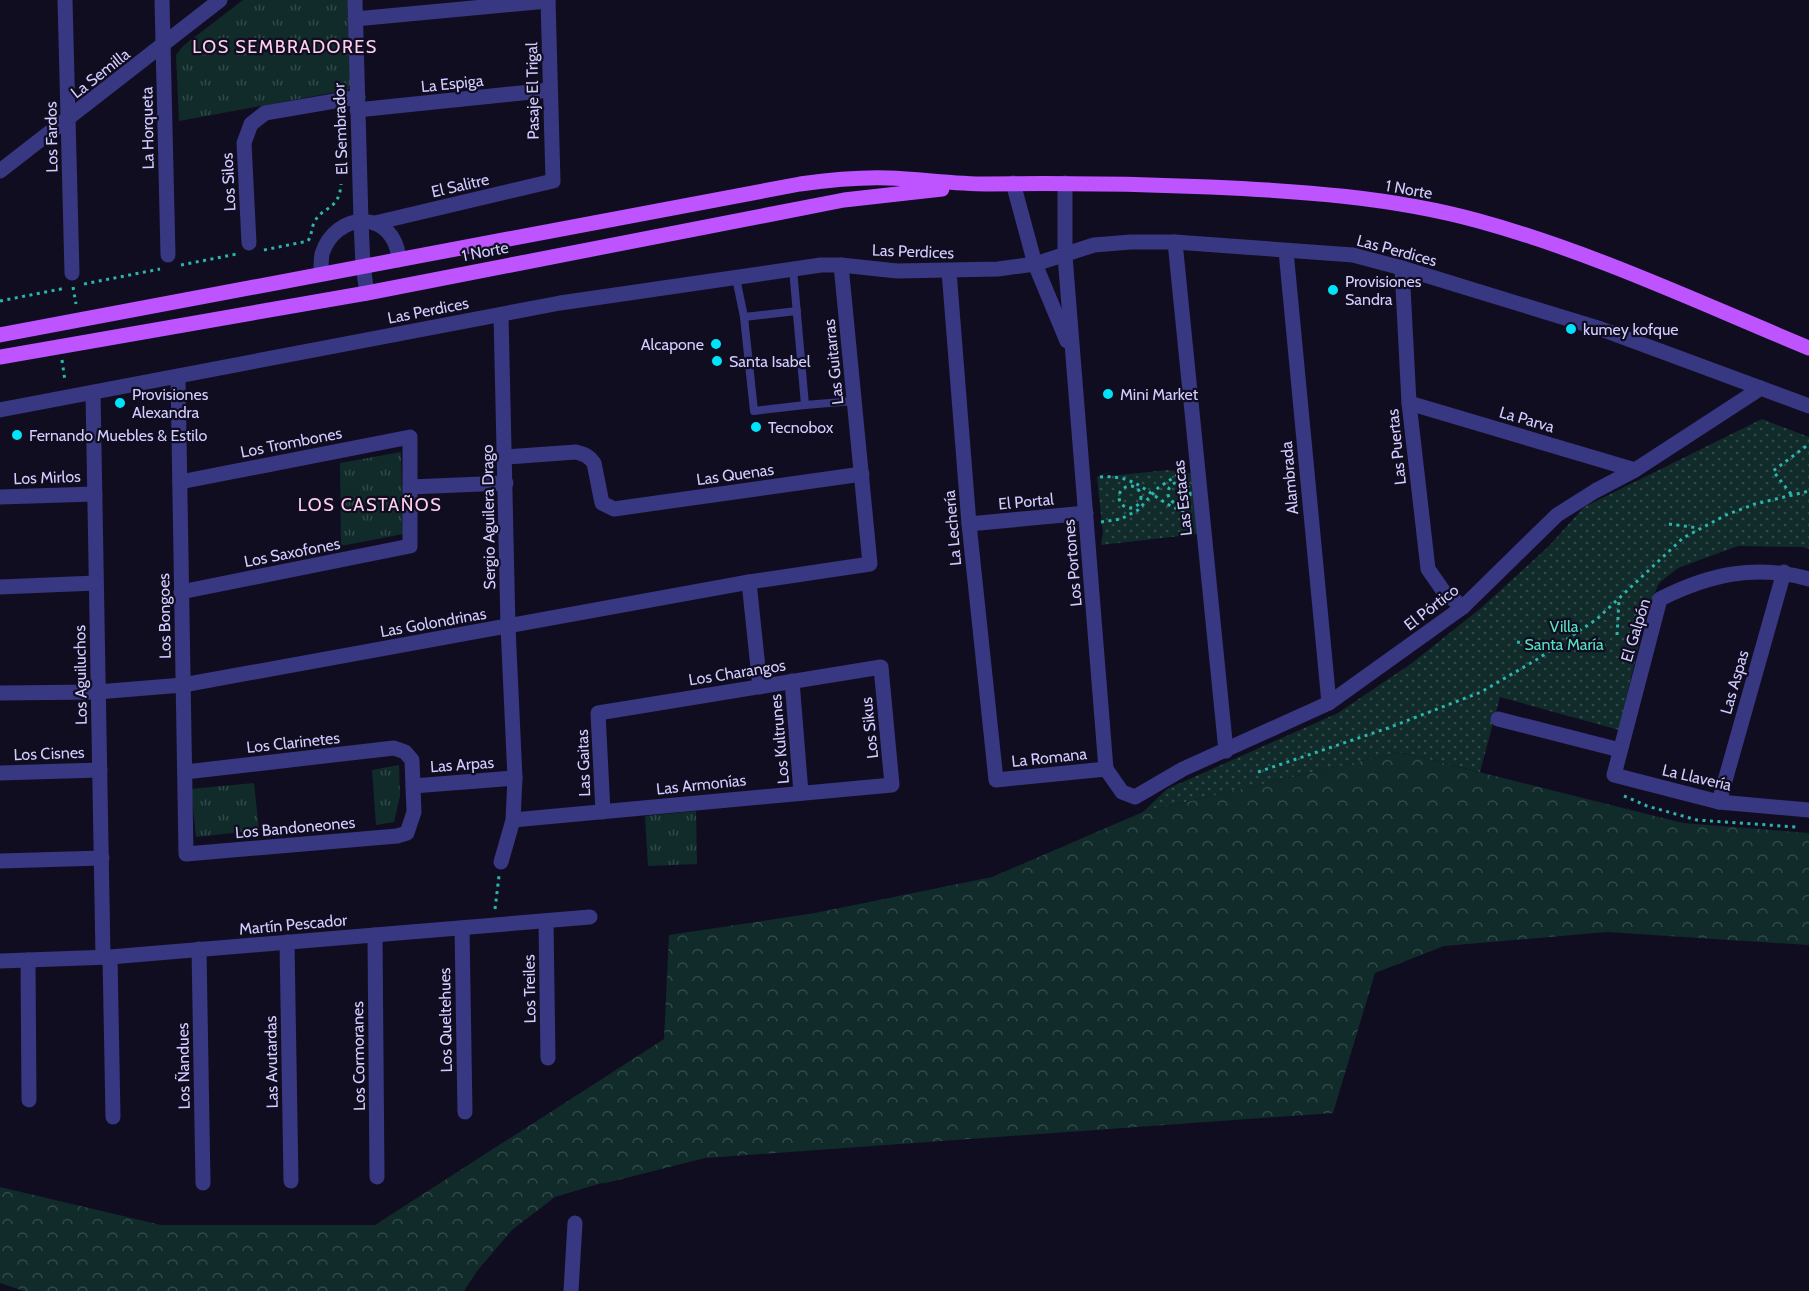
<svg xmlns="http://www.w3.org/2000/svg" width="1809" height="1291" viewBox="0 0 1809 1291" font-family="Cabin,sans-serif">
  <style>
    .grass { fill: url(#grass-tufts) }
    .forest { fill: url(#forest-crowns) }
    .park { fill: url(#park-dots) }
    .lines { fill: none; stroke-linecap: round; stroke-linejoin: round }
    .path { stroke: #2bb5ab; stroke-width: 3; stroke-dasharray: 3 4.5; stroke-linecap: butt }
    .lane { stroke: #383781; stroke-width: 8 }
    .street { stroke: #383781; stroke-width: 15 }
    .primary { stroke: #bd54ff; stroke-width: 15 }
    .poi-dot { fill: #00e3f8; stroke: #100d21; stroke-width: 2 }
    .labels { text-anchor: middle; stroke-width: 4.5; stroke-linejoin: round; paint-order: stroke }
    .street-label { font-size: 16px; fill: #d2cdff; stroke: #100d21 }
    .poi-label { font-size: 16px; fill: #d2cdff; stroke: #100d21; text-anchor: start }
    .park-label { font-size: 16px; fill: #57e1bd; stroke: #100d21 }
    .neighbourhood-label { font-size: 18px; letter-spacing: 1.5px; fill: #ffcfee; stroke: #100d21 }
  </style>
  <defs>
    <pattern id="grass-tufts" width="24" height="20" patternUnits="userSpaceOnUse" patternTransform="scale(1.5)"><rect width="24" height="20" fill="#102b2a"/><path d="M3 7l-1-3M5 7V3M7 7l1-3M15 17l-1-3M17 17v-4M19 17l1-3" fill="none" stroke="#32494a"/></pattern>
    <pattern id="forest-crowns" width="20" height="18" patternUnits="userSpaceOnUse" patternTransform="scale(1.5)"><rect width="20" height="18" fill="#102b2a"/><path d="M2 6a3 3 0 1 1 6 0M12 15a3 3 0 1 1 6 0" fill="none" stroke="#32494a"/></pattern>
    <pattern id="park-dots" width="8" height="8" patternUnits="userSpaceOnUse" patternTransform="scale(1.5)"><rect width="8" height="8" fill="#102b2a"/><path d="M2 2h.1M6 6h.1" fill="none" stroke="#32494a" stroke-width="1.8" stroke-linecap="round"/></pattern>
  </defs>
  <rect width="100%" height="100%" fill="#100d21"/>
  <!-- grass -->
  <g class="grass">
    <path d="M243 0H349L353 89 179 121 176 55 183 46Z"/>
    <path d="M401 452 403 534 341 546 340 463Z"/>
    <path d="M399 765 400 796 394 822 376 825 372 770Z"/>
    <path d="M254 783 259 830 196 837 191 789Z"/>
    <path d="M696 811 697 864 648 866 645 816Z"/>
  </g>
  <!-- forest -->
  <path class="forest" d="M1399 752 1683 823 1809 833V945L1607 932 1444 946 1375 973 1333 1113 705 1158 602 1184 605 1182 555 1197 512 1230 477 1271 464 1291H24L0 1283V1187L161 1225H375L664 1039 669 935 815 913 992 877 1143 812Z"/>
  <!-- park -->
  <g class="park">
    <path d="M1762 419 1809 437V549L1802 547 1738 546 1678 568 1659 583 1645 618 1619 730 1500 697 1480 772 1399 752 1143 812 1167 789 1338 713 1412 663 1481 608 1549 546 1584 507Z"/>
    <path d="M1114 470 1100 477 1168 470 1193 474 1198 534 1101 545 1103 533 1097 477Z"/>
  </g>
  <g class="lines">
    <!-- path -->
    <g class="path">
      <path d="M264 250 308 241C312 235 311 229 314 223 322 205 339 212 341 184"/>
      <path d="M181 265 237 254"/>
      <path d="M84 284 160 269"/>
      <path d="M73 287 76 304"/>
      <path d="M0 301 66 288"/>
      <path d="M62 360 65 381"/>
      <path d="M1100 477C1142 474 1149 500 1185 512"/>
      <circle cx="1179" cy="493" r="11"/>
      <circle cx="1130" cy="497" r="11"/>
      <path d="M1791 494 1773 471 1809 444"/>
      <path d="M1101 522 1121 519 1138 510 1158 488 1182 472"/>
      <path d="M1669 524 1699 528"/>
      <path d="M1617 635 1619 600"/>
      <path d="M1517 642 1552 648"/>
      <path d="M1258 772 1388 728 1481 692 1536 660 1597 619 1683 538 1726 515 1755 504 1809 491"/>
      <path d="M1624 796 1647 806 1697 820 1796 827"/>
      <path d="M495 909 499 876"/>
    </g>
    <!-- lane -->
    <g class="lane">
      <path d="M736 278 744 317 754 411 805 405 793 269"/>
      <path d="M744 317 797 311"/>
      <path d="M805 405 854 401"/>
    </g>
    <!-- street -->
    <g class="street">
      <path d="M65 0 72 273"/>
      <path d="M162 0 168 255"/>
      <path d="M355 0 361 221 363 266 367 293"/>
      <path d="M355 19 548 1"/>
      <path d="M357 110 550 90"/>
      <path d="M0 171 220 0"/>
      <path d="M1013 183 1035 264 1067 341"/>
      <path d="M1065 183V256L1106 769"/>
      <path d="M375 223 553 181 548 0"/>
      <path d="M1175 242 1226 751"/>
      <path d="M249 243 244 143 251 124 265 113 358 97"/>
      <path d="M1286 251 1329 703"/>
      <path d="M1402 268 1409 403 1428 569 1444 592 1463 607"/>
      <path d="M949 271 969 524 996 780 1106 769"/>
      <path d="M321 273C321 267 321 260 322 254 335 211 395 208 399 260"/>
      <path d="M178 377 186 854 397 836 407 833 414 812 412 760 405 752 394 748 185 772"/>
      <path d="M93 393 103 957"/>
      <path d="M1409 403 1635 470"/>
      <path d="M0 410 560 303 821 265H841L897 271 998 269 1035 264 1094 245 1131 242H1175L1353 255 1402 268 1601 329 1809 406"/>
      <path d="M506 457 576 452C584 454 589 456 594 463L602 503 614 509 862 474"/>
      <path d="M180 482 410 437V546L181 592"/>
      <path d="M410 487 506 483"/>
      <path d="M0 497 95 494"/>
      <path d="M969 524 1086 513"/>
      <path d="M1809 579C1755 564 1710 574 1660 599L1614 775 1719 802 1809 810"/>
      <path d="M749 582 760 687"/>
      <path d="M0 587 96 583"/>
      <path d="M792 681 801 793"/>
      <path d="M0 693 97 692 183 685 749 582 870 564 841 265"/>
      <path d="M1498 719 1620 750"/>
      <path d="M1106 769 1122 792 1135 797 1183 769 1329 703 1463 607 1557 515 1595 491 1635 470 1761 388"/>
      <path d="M0 773 100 770"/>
      <path d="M413 786 515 778"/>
      <path d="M1719 802 1784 572"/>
      <path d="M513 820C640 809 766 796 892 785L881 667 598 713 603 812"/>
      <path d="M0 861 102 858"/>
      <path d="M501 862 513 820 515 778 508 627 501 315"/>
      <path d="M546 921 548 1058"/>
      <path d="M462 928 465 1112"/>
      <path d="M375 935 377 1177"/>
      <path d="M287 942 291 1181"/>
      <path d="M199 949 203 1183"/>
      <path d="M110 957 113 1117"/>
      <path d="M28 960 29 1100"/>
      <path d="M0 961 110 957 590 917"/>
      <path d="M571 1291 575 1223"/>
    </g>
    <!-- primary -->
    <g class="primary">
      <path d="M0 335 800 184C829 180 858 177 888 178 921 179 953 184 987 184 1061 183 1136 184 1210 187 1300 191 1392 197 1479 221 1592 252 1700 303 1809 348"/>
      <path d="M0 357 367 293 844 200 942 189"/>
    </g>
  </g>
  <!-- markers -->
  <g class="poi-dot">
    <circle cx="1333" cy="290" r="6"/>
    <circle cx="1571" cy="329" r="6"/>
    <circle cx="716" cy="344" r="6"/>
    <circle cx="717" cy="361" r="6"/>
    <circle cx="1108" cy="394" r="6"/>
    <circle cx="120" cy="403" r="6"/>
    <circle cx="756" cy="427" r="6"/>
    <circle cx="17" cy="435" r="6"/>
  </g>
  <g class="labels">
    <!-- street labels -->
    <g class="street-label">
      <text transform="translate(100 73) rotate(-38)" y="6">La Semilla</text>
      <text transform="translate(452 83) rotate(-6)" y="6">La Espiga</text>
      <text transform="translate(532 91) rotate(-91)" y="6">Pasaje El Trigal</text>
      <text transform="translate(147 128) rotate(-91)" y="6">La Horqueta</text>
      <text transform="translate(340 129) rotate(-92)" y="6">El Sembrador</text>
      <text transform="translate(51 137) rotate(-91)" y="6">Los Fardos</text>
      <text transform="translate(228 182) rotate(-93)" y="6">Los Silos</text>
      <text transform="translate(460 185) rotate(-13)" y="6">El Salitre</text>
      <text transform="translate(1409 189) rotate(10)" y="6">1 Norte</text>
      <text transform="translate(1397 250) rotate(15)" y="6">Las Perdices</text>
      <text transform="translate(485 251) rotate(-11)" y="6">1 Norte</text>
      <text transform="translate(913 251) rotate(2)" y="6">Las Perdices</text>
      <text transform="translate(428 310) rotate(-11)" y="6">Las Perdices</text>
      <text transform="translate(833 362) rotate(-96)" y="6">Las Guitarras</text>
      <text transform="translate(1527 419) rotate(16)" y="6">La Parva</text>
      <text transform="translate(291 442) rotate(-11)" y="6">Los Trombones</text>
      <text transform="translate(1396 447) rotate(-96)" y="6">Las Puertas</text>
      <text transform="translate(735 474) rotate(-8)" y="6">Las Quenas</text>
      <text transform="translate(47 477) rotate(-2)" y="6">Los Mirlos</text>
      <text transform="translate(1289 478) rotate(-95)" y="6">Alambrada</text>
      <text transform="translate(1182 498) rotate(-96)" y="6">Las Estacas</text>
      <text transform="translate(1026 501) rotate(-5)" y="6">El Portal</text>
      <text transform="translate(488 517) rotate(-91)" y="6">Sergio Aguilera Drago</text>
      <text transform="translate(952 528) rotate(-95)" y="6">La Lechería</text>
      <text transform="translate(292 552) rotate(-11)" y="6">Los Saxofones</text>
      <text transform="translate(1072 563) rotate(-95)" y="6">Los Portones</text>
      <text transform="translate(1431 607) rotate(-38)" y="6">El Pórtico</text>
      <text transform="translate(164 616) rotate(-91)" y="6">Los Bongoes</text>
      <text transform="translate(433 622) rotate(-10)" y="6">Las Golondrinas</text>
      <text transform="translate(1635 630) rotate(-73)" y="6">El Galpón</text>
      <text transform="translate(737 672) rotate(-9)" y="6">Los Charangos</text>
      <text transform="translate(80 675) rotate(-91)" y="6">Los Aguiluchos</text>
      <text transform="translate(1734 682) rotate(-74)" y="6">Las Aspas</text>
      <text transform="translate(869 728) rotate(-96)" y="6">Los Sikus</text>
      <text transform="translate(779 739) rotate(-95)" y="6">Los Kultrunes</text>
      <text transform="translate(293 742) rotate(-6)" y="6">Los Clarinetes</text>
      <text transform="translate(49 753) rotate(-2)" y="6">Los Cisnes</text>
      <text transform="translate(1049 757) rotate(-6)" y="6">La Romana</text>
      <text transform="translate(583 763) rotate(-92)" y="6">Las Gaitas</text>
      <text transform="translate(462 764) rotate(-4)" y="6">Las Arpas</text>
      <text transform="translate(1697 777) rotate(13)" y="6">La Llavería</text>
      <text transform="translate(701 784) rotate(-6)" y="6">Las Armonías</text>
      <text transform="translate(295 827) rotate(-5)" y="6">Los Bandoneones</text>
      <text transform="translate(293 924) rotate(-5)" y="6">Martín Pescador</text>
      <text transform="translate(529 989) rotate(-91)" y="6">Los Treiles</text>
      <text transform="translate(445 1020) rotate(-91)" y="6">Los Queltehues</text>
      <text transform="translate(358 1056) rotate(-91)" y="6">Los Cormoranes</text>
      <text transform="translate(271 1062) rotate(-91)" y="6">Las Avutardas</text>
      <text transform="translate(183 1066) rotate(-91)" y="6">Los Ñandues</text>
    </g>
    <!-- poi labels -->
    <g class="poi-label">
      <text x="1345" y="287">Provisiones<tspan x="1345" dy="18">Sandra</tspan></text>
      <text x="1583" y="335">kumey kofque</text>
      <text x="704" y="350" text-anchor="end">Alcapone</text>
      <text x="729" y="367">Santa Isabel</text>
      <text x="132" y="400">Provisiones<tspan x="132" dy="18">Alexandra</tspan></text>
      <text x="1120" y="400">Mini Market</text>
      <text x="768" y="433">Tecnobox</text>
      <text x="29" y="441">Fernando Muebles &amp; Estilo</text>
    </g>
    <!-- park labels -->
    <g class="park-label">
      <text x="1564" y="632">Villa<tspan x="1564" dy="18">Santa María</tspan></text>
    </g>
    <!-- neighbourhood labels -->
    <g class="neighbourhood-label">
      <text x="285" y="53">LOS SEMBRADORES</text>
      <text x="370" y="511">LOS CASTAÑOS</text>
    </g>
  </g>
</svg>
